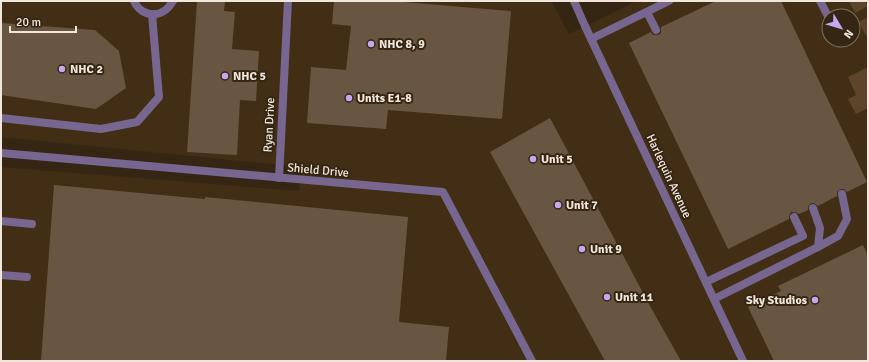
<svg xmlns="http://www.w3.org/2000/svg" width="869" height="362" viewBox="0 0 869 362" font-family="Signika,sans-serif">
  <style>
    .built { fill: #422e15; fill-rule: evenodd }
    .green { fill: #5d4529 }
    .building { fill: #685642 }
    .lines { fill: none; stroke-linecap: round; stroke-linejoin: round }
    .lane { stroke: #776790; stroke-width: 8 }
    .street { stroke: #776790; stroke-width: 8 }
    .poi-dot { fill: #c5a7f1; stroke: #352613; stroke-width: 1.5 }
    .labels { text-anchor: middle; stroke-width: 4; stroke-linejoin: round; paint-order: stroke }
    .poi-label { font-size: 12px; font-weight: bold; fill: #f1e6db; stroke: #352613; text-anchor: start }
    .street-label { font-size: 12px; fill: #f1e6db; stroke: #352613 }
  </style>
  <rect width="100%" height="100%" fill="#352613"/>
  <!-- built -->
  <path class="built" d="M1 1H551L569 34 637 1H868V361H1V167L299 191 301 167 1 137ZM829 16H853V40H829Z"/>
  <!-- green -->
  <g class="green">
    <path d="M849 1H865L868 6 855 13Z"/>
    <path d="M868 17V40L859 22Z"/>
    <path d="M868 67V108L856 114 848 99 856 95 848 77Z"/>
  </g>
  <!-- building -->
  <g class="building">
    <path d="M197 1H225L224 11 235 12 232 49 259 51 256 101 240 100 237 155 187 152Z"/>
    <path d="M334 1H392L511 11 502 119 388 110 386 129 307 123 311 67 346 70 351 26 332 24Z"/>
    <path d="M716 1H781L867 182 847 192 844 189H841L837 192V196L818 206 814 203H811L808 207V210L799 214 795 212H791L789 216V219L728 249 629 43 651 32 653 35H658L661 33V27Z"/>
    <path d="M1 23 95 30 119 51 126 88 96 109 1 95Z"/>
    <path d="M550 118 650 306 681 361H605L490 152Z"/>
    <path d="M54 185 205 199V197L408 217 399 322 449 327 446 361H41Z"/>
    <path d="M863 245 868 256V361H774L748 307 781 291 778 286Z"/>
  </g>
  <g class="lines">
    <!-- lane -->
    <g class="lane">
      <path d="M134 1C139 13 153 18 164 11 168 9 170 5 173 1"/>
      <path d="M820 1 829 18"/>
      <path d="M647 12 656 30"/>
      <path d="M585 26 743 361"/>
      <path d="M591 39 669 1"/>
      <path d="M1 118 101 129 137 122 159 97 152 14"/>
      <path d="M1 153 443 192 532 361"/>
      <path d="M279 178 288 1"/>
      <path d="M1 221 32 224"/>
      <path d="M818 247 838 236 847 219 842 194"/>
      <path d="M1 275 27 277"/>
      <path d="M706 282 803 236 794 217"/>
      <path d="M714 299 818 247 820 228 813 208"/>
    </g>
    <!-- street -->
    <path class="street" d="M574 1 585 26"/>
  </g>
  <!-- markers -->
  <g class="poi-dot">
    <circle cx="371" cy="44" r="4"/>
    <circle cx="62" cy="69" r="4"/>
    <circle cx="225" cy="76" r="4"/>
    <circle cx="349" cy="98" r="4"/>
    <circle cx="533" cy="159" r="4"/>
    <circle cx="558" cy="205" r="4"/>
    <circle cx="582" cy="249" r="4"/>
    <circle cx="607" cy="297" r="4"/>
    <circle cx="815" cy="300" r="4"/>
  </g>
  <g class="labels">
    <!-- poi labels -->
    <g class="poi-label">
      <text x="379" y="48">NHC 8, 9</text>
      <text x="70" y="73">NHC 2</text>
      <text x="233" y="80">NHC 5</text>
      <text x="357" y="102">Units E1-8</text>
      <text x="541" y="163">Unit 5</text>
      <text x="566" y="209">Unit 7</text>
      <text x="590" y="253">Unit 9</text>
      <text x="615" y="301">Unit 11</text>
      <text x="807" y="304" text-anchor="end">Sky Studios</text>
    </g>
    <!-- street labels -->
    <g class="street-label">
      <text transform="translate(269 125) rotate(-87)" y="4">Ryan Drive</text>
      <text transform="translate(318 170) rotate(5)" y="4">Shield Drive</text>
      <text transform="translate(669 176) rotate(65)" y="4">Harlequin Avenue</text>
    </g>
  </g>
  <!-- border -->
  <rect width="869" height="362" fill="none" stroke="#f1e6db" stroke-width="4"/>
  <!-- north arrow -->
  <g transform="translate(841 28) rotate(128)"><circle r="19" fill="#352613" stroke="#807363"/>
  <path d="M0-3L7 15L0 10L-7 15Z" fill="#c5a7f1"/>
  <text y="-6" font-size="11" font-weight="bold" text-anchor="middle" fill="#f1e6db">N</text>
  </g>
  <!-- scale -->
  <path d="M10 26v6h66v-6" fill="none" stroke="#f1e6db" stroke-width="2"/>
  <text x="16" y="26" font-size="12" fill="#f1e6db" stroke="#352613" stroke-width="3" paint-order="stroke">20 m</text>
</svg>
